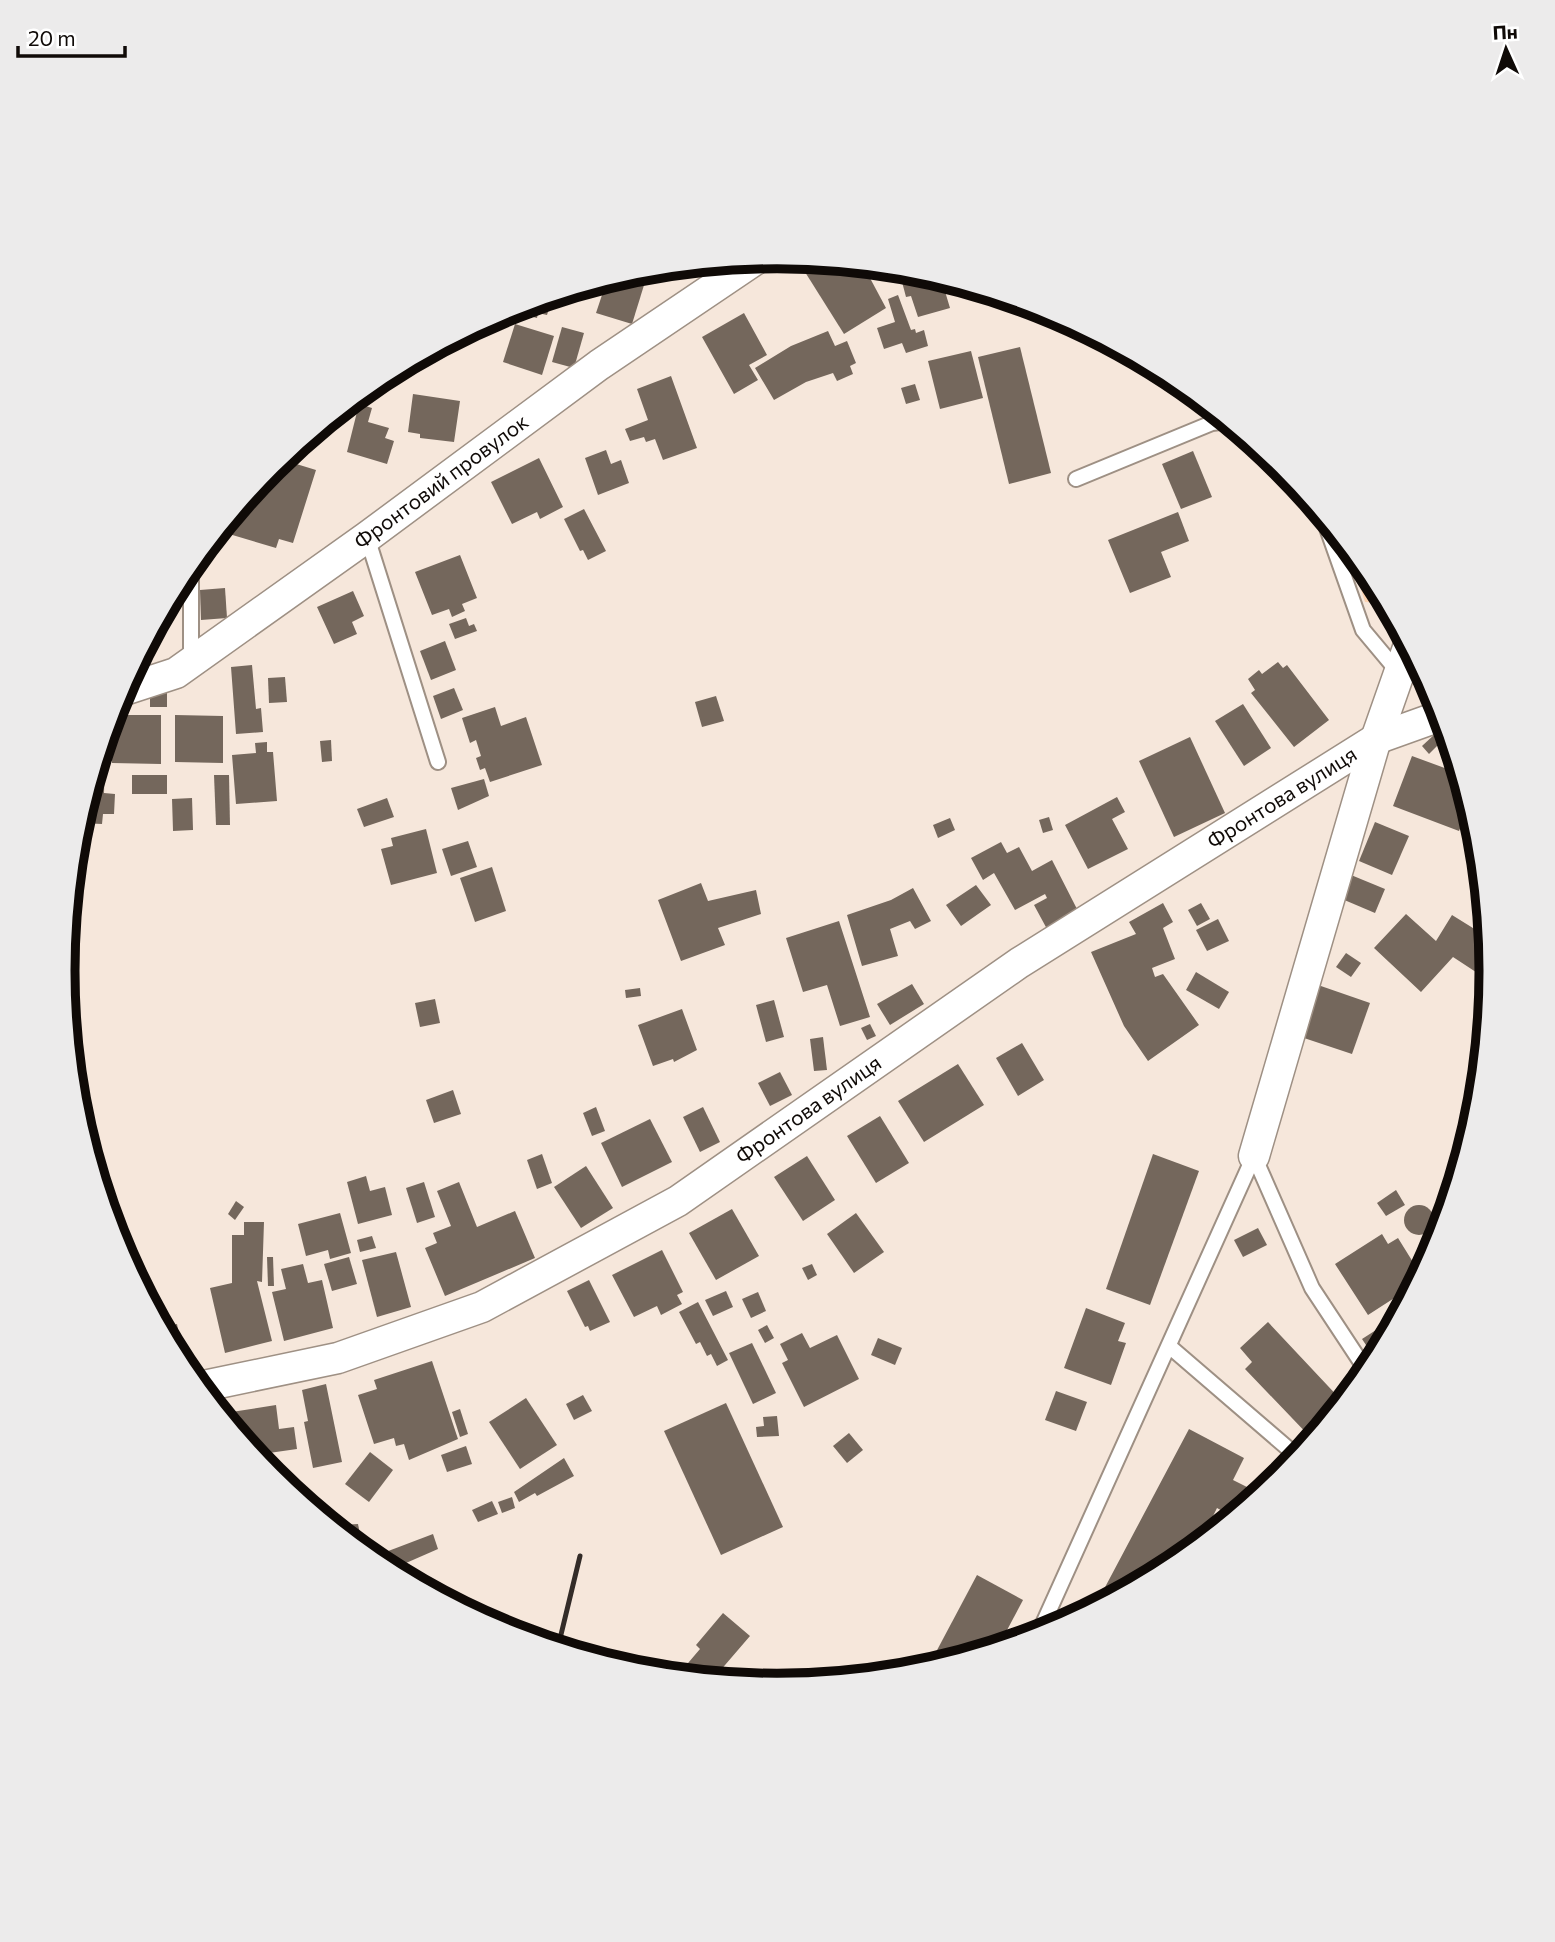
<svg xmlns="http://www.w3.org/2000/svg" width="1555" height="1942" viewBox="0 0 1555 1942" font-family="Commissioner,sans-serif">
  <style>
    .green { fill: #fbd1af }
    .building { fill: #74675c }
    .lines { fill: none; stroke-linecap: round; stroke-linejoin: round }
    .service-casing { stroke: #9e9084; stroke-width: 18 }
    .minor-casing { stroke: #9e9084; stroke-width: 33 }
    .service { stroke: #fff; stroke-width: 14 }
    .minor { stroke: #fff; stroke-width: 30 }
    .rail { stroke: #332c28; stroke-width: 5 }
    .labels { text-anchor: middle; stroke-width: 7; stroke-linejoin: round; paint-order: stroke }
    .street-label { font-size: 21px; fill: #0f0a07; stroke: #fff }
    .rim { fill: none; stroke: #0f0a07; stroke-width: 9 }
  </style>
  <rect width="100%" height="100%" fill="#f6e7db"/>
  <!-- green -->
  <path class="green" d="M1347 544 1372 574 1387 603 1365 602Z"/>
  <!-- building -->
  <g class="building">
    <path d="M822 261 863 265 886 308 844 334 805 272Z"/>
    <path d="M890 268 917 270 941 278 950 308 918 317 911 296 906 297 901 278 894 280Z"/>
    <path d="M649 269 632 324 596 313 607 280Z"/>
    <path d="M898 295 911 330 915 329 916 333 924 330 928 346 906 353 902 343 884 349 877 328 895 322 888 299Z"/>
    <path d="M553 296 547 315 538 313 537 318 507 310Z"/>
    <path d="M744 313 767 355 749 365 758 380 734 394 702 337Z"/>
    <path d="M515 324 554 336 542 375 503 362Z"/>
    <path d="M562 327 584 333 574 368 552 362Z"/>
    <path d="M828 331 835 346 847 341 856 363 850 366 853 374 837 381 833 373 806 382 774 400 755 368 791 346Z"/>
    <path d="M1020 347 1051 473 1009 484 978 357Z"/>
    <path d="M971 351 983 398 940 409 928 361Z"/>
    <path d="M671 376 697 448 663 460 655 439 646 442 644 437 630 441 625 429 648 420 637 389Z"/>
    <path d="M915 384 920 400 906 404 901 388Z"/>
    <path d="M413 394 460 401 454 442 420 438V434L408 432Z"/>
    <path d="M359 404 372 408 368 422 389 428 385 438 394 441 387 464 347 452Z"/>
    <path d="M606 450 611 464 621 460 629 483 598 495 585 458Z"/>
    <path d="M1193 451 1212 497 1181 509 1162 464Z"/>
    <path d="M539 458 563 507 540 519 537 512 512 524 491 482Z"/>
    <path d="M280 459 316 470 293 543 279 539 276 548 219 531Z"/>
    <path d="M584 509 606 551 588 560 583 550 580 551 564 519Z"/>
    <path d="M1178 512 1189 541 1161 552 1171 577 1130 593 1108 540Z"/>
    <path d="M460 555 477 598 462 604 465 611 452 617 449 609 432 615 415 572Z"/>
    <path d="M225 588 227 618 201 620 200 590Z"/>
    <path d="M353 591 364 616 352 622 357 634 334 644 317 607Z"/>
    <path d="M466 618 469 626 474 624 477 631 455 639 449 624Z"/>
    <path d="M445 641 456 670 431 680 420 651Z"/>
    <path d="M1278 662 1283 668 1287 665 1329 720 1294 747 1251 693 1255 690 1248 679 1259 670 1262 674Z"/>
    <path d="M252 665 256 709 261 708 263 732 236 734 231 667Z"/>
    <path d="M285 677 287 702 269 703 268 678Z"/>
    <path d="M454 688 463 710 441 719 433 696Z"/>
    <path d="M167 693V707H150V694Z"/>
    <path d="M716 696 724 721 702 727 695 702Z"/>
    <path d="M1243 704 1271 748 1244 766 1215 721Z"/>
    <path d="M495 707 501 726 526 717 542 765 490 782 485 768 480 770 476 758 481 756 476 740 470 743 462 718Z"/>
    <path d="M112 715H161V764L112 763Z"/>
    <path d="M175 715 223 716V763L175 762Z"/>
    <path d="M1435 734 1441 742 1429 754 1422 746Z"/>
    <path d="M1190 737 1225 813 1174 837 1139 761Z"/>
    <path d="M331 740 332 761 322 762 320 741Z"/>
    <path d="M267 742V752H273L277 801 236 804 232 755 256 753 255 743Z"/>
    <path d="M100 754H105L104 793 115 794 114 814H103L102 824 79 823Z"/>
    <path d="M1412 756 1461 774 1478 831 1462 824 1459 831 1393 806Z"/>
    <rect x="132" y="775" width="35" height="19"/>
    <path d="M214 775H229L230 825H216Z"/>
    <path d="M484 779 489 796 458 810 451 788Z"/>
    <path d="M1117 797 1125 812 1112 819 1128 849 1088 869 1065 825Z"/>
    <path d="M192 798 193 830 173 831 172 799Z"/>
    <path d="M387 798 394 817 364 827 357 809Z"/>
    <path d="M1049 817 1053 830 1043 833 1039 820Z"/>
    <path d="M950 818 955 830 938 838 933 825Z"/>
    <path d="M1375 822 1409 836 1392 875 1359 861Z"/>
    <path d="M426 829 437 873 391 885 381 849 393 846 391 838Z"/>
    <path d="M468 841 477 867 451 876 442 849Z"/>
    <path d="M1001 842 1007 853 1019 847 1032 871 1052 860 1078 911 1047 929 1034 905 1047 898 1045 894 1015 910 994 873 983 880 971 858Z"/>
    <path d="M492 867 506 911 475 922 460 878Z"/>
    <path d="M1351 875 1385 889 1375 913 1342 899Z"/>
    <path d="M701 883 708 901 756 890 761 914 718 928 725 945 681 961 658 900Z"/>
    <path d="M976 885 991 905 961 926 946 905Z"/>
    <path d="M913 888 931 921 915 929 910 921 890 929 898 956 862 966 847 915 891 900Z"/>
    <path d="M1163 903 1173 922 1163 928 1175 959 1152 968 1155 977 1163 974 1199 1025 1148 1061 1124 1026 1091 952 1136 934 1129 922Z"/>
    <path d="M1201 903 1210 919 1197 926 1188 910Z"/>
    <path d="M1406 914 1436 941 1452 915 1489 938 1492 968 1485 978 1453 957 1421 992 1374 948Z"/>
    <path d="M1218 919 1229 941 1207 951 1196 930Z"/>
    <path d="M839 921 870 1017 840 1026 827 985 803 992 786 938Z"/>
    <path d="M1346 953 1361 963 1351 977 1336 967Z"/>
    <path d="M1196 972 1229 992 1219 1009 1186 990Z"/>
    <path d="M912 984 924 1004 890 1025 877 1004Z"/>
    <path d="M1318 985 1370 1003 1352 1054 1301 1037Z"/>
    <path d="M640 988 641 996 626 998 625 990Z"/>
    <path d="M435 999 440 1023 420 1027 415 1003Z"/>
    <path d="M774 1000 784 1037 766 1042 756 1005Z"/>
    <path d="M682 1009 697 1050 674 1062 673 1059 653 1066 638 1025Z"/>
    <path d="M870 1024 876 1036 867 1040 861 1028Z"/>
    <path d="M823 1037 827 1070 814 1071 810 1039Z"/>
    <path d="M1022 1043 1044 1080 1018 1096 996 1058Z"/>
    <path d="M958 1064 984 1105 924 1142 898 1101Z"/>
    <path d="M780 1072 792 1095 770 1106 758 1083Z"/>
    <path d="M453 1090 461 1114 434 1123 426 1100Z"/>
    <path d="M596 1107 605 1131 592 1136 583 1113Z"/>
    <path d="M703 1107 720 1142 700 1152 683 1117Z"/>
    <path d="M880 1116 909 1163 876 1183 847 1136Z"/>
    <path d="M650 1119 672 1162 622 1187 601 1143Z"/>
    <path d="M542 1154 552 1183 537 1189 527 1160Z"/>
    <path d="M1153 1154 1199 1171 1150 1305 1106 1289Z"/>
    <path d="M807 1156 835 1200 803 1221 774 1177Z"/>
    <path d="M586 1166 613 1208 581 1228 554 1187Z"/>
    <path d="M366 1176 370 1191 385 1187 392 1215 358 1224 347 1182Z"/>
    <path d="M424 1182 435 1217 417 1223 406 1188Z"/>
    <path d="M459 1182 477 1227 515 1211 535 1258 445 1296 425 1248 437 1243 433 1233 451 1226 437 1191Z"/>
    <path d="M1396 1190 1405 1205 1386 1216 1377 1203Z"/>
    <path d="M236 1201 244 1207 235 1220 228 1214Z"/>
    <circle cx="1419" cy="1220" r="15"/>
    <path d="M732 1209 759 1256 716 1280 689 1233Z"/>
    <path d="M340 1213 351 1253 330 1259 328 1250 306 1256 298 1224Z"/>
    <path d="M856 1213 884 1252 854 1273 827 1234Z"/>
    <path d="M244 1222H264L262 1282 257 1281 272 1341 225 1353 210 1288 232 1283V1235H244Z"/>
    <path d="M1258 1228 1267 1245 1243 1257 1234 1240Z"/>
    <path d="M1382 1234 1388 1244 1398 1238 1421 1275 1416 1284 1368 1315 1335 1264Z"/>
    <path d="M372 1236 376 1248 360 1252 357 1240Z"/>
    <path d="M662 1250 683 1292 677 1295 682 1304 661 1315 657 1306 634 1317 612 1275Z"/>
    <path d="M396 1252 411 1307 377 1317 362 1260Z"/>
    <path d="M267 1257H273L274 1286H268Z"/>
    <path d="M349 1257 357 1284 332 1291 324 1264Z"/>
    <path d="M303 1264 308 1283 322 1280 333 1328 284 1341 272 1292 286 1289 281 1269Z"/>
    <path d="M812 1264 817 1275 808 1280 802 1268Z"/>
    <path d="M589 1280 610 1322 590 1331 588 1326 585 1327 567 1291Z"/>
    <path d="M726 1291 733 1307 713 1316 705 1300Z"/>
    <path d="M758 1292 766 1311 751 1318 742 1299Z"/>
    <path d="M698 1302 728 1360 717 1366 711 1354 707 1356 700 1342 696 1344 679 1312Z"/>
    <path d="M1086 1308 1125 1323 1118 1341 1126 1343 1111 1385 1064 1368Z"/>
    <path d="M1401 1314 1391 1331 1376 1360 1362 1339Z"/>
    <path d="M1268 1322 1343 1402 1313 1440 1245 1369 1252 1362 1240 1348Z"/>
    <path d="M177 1324 179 1335 167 1338 162 1328Z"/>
    <path d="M767 1325 774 1338 765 1343 758 1330Z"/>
    <path d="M802 1333 810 1348 837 1335 859 1379 804 1407 782 1363 788 1360 780 1344Z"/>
    <path d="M878 1338 902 1348 895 1365 871 1355Z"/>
    <path d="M752 1343 776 1393 753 1404 729 1353Z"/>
    <path d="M432 1361 458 1439 409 1460 404 1444 396 1446 394 1438 374 1444 358 1395 377 1389 374 1380Z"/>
    <path d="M326 1384 342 1462 313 1468 304 1422 308 1421 302 1390Z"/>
    <path d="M1056 1391 1087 1402 1076 1431 1045 1420Z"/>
    <path d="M583 1395 592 1411 574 1420 566 1404Z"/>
    <path d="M526 1398 557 1445 520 1469 489 1422Z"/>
    <path d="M726 1403 783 1527 721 1555 664 1431Z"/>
    <path d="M276 1405 279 1429 294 1427 297 1449 255 1455 227 1420 225 1413Z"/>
    <path d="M460 1409 468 1434 460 1437 452 1412Z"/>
    <path d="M777 1416 779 1436 757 1437 756 1427 764 1426 763 1417Z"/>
    <path d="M1189 1429 1244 1458 1233 1480 1253 1490 1243 1509 1233 1517 1217 1508 1211 1520 1219 1524 1214 1532 1205 1540 1202 1538 1198 1546 1174 1565 1094 1608Z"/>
    <path d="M849 1433 863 1450 847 1463 833 1446Z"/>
    <path d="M466 1446 472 1464 447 1472 441 1455Z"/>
    <path d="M370 1452 393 1470 369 1502 345 1484Z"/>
    <path d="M564 1458 574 1476 537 1496 535 1493 519 1502 514 1492Z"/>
    <path d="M512 1497 515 1508 502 1513 498 1502Z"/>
    <path d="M492 1501 498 1514 478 1522 472 1510Z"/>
    <path d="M358 1524 360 1534 346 1537 341 1533 340 1525Z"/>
    <path d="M433 1534 438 1549 390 1570 383 1553Z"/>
    <path d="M977 1575 1023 1600 998 1647 927 1669Z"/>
    <path d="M723 1613 750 1636 713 1679 677 1676 700 1649 696 1645Z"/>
  </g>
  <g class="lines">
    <defs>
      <g id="service">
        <path d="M1076 479 1212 423 1228 421"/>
        <path d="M1322 514 1363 630 1399 673"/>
        <path d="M367 537 438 762"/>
        <path d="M191 565V661"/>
        <path d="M1254 1156 1312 1288 1368 1373"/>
        <path d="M1169 1346 1298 1457"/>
        <path d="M1038 1635 1254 1156"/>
      </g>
      <g id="minor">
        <path id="s1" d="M121 691 176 673 367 537 599 365 756 259"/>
        <path d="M1254 1156 1376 739 1409 645"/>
        <path id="s2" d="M199 1387 338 1358 482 1307 678 1201 1019 963 1376 739 1443 715"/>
      </g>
    </defs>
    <!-- service casing -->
    <use href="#service" class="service-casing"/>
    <!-- minor casing -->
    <use href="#minor" class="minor-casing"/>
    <!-- service -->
    <use href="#service" class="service"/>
    <!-- minor -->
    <use href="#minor" class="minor"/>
    <!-- rail -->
    <path class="rail" d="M558 1647 580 1556"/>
  </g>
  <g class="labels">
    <!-- street labels -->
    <g class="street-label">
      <text dy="7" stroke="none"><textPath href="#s1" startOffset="385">Фронтовий провулок</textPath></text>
      <text dy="7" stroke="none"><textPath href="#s2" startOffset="1244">Фронтова вулиця</textPath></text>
      <text dy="7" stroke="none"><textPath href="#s2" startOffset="677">Фронтова вулиця</textPath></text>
    </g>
  </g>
  <!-- crop -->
  <path d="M0 0H1555V1942H0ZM75 971a702 702 0 1 1 1404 0a702 702 0 1 1-1404 0Z" fill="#ecebeb" fill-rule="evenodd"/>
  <path class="rim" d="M75 971a702 702 0 1 1 1404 0a702 702 0 1 1-1404 0Z"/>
  <!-- north arrow -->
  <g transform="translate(1506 49) rotate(357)" stroke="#ffffff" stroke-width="5" paint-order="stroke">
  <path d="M0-5L12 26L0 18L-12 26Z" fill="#0f0a07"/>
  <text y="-10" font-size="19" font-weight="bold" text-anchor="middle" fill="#0f0a07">Пн</text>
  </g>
  <!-- scale -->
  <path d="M18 46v10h107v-10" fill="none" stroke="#0f0a07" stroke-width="3.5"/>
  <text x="28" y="46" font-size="21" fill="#0f0a07" stroke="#ffffff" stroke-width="5" paint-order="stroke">20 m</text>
</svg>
